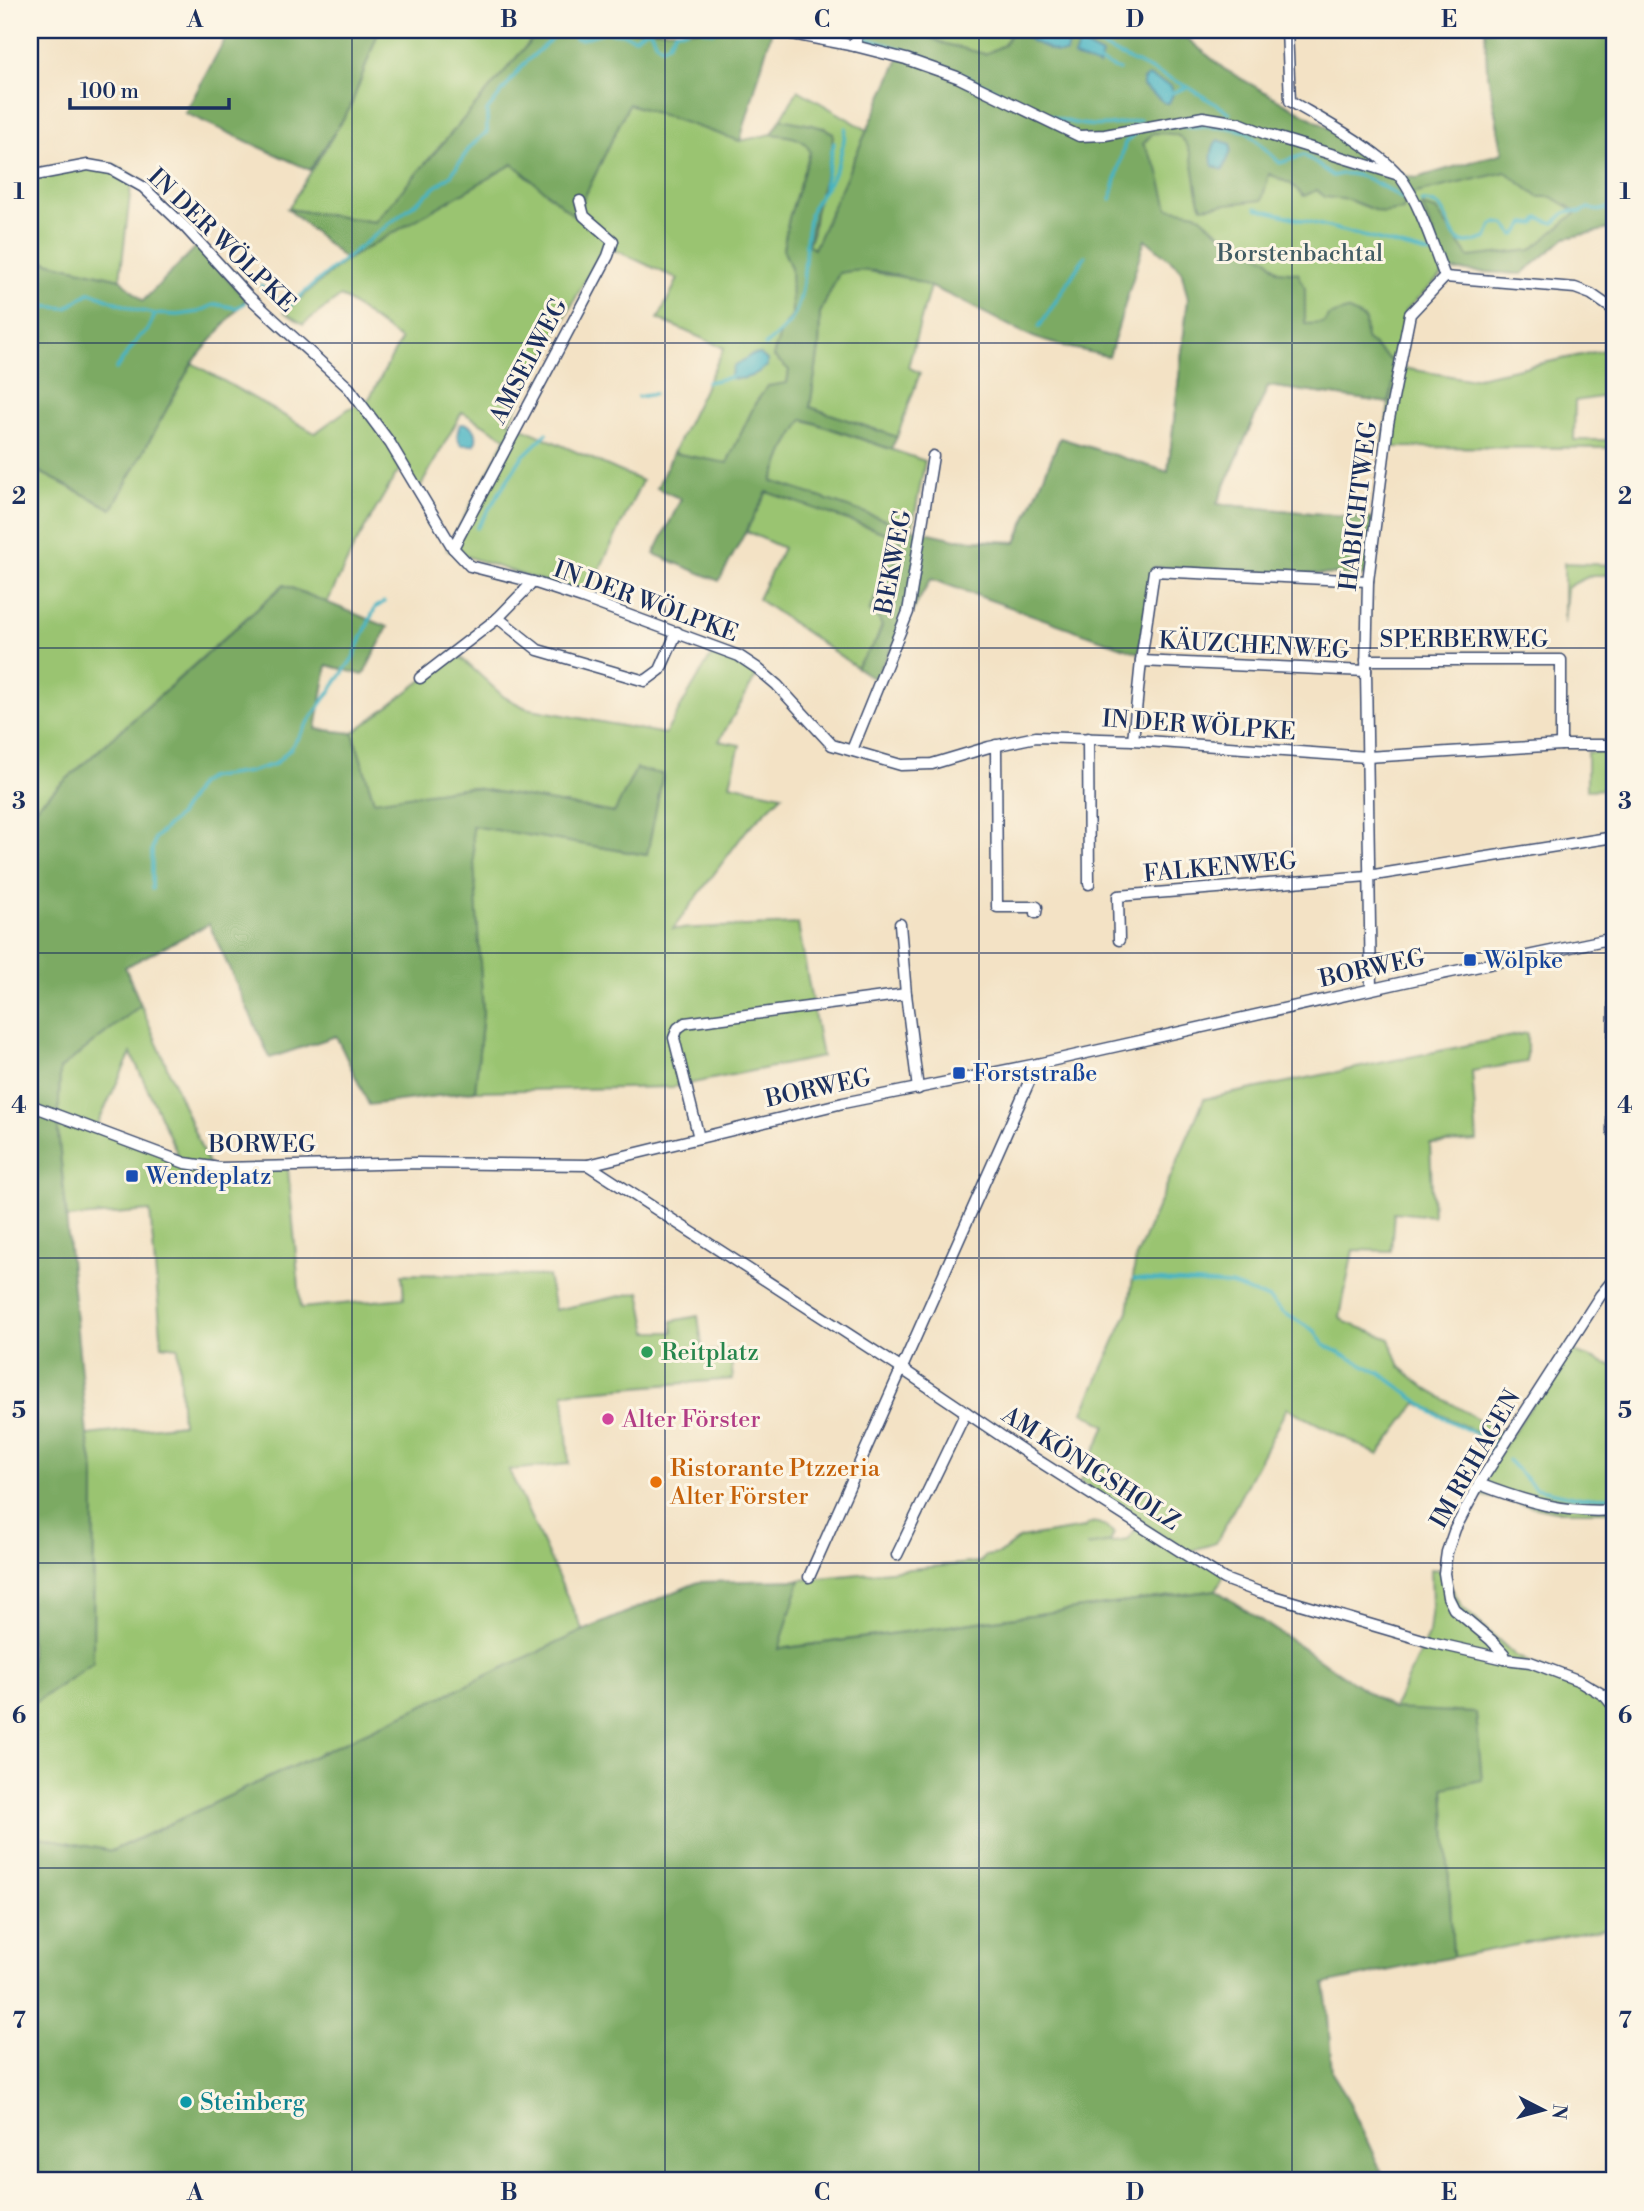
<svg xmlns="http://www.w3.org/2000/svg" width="1644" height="2211" viewBox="0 0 1644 2211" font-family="'Libre Bodoni',serif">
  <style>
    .green { fill: #9ac471; stroke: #5a7a68; stroke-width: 2; fill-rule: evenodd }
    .forest { fill: #7baa63; stroke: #4b6c60; stroke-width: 2; fill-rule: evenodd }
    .water { fill: #47b4c3; stroke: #317290; stroke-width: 2 }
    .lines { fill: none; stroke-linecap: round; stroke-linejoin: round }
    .stream { stroke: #47b4c3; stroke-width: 3.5 }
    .minor-casing { stroke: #3b4a6d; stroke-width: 13 }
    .minor { stroke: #fff; stroke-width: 10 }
    .grid { fill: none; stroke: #1b2f5e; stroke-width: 2; stroke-opacity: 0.55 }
    .transit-dot { fill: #1a4fb4; stroke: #fcf5e5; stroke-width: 2.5 }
    .leisure-dot { fill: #2e9e5b; stroke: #fcf5e5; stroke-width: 2.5 }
    .hotel-dot { fill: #d1479c; stroke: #fcf5e5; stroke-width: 2.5 }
    .food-dot { fill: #e8710a; stroke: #fcf5e5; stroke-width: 2.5 }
    .culture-dot { fill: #0f9aa8; stroke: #fcf5e5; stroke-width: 2.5 }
    .labels { text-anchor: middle; stroke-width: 6; stroke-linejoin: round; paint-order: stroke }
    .street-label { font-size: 24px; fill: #1b2f5e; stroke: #fcf5e5 }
    .park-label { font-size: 24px; fill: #415c64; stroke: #fcf5e5 }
    .transit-label { font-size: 24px; fill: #164399; stroke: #fcf5e5; text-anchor: start }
    .leisure-label { font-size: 24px; fill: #27864d; stroke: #fcf5e5; text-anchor: start }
    .hotel-label { font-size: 24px; fill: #b23c85; stroke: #fcf5e5; text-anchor: start }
    .food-label { font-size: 24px; fill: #c56008; stroke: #fcf5e5; text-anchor: start }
    .culture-label { font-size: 24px; fill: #0d838f; stroke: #fcf5e5; text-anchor: start }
    .neatline { fill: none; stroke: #1b2f5e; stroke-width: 2.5 }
    .grid-label { font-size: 23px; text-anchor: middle; font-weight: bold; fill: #1b2f5e }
  </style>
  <rect width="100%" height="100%" fill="#fcf5e5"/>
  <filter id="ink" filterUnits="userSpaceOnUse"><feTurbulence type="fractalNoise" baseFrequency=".0143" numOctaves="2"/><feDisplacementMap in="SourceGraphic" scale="14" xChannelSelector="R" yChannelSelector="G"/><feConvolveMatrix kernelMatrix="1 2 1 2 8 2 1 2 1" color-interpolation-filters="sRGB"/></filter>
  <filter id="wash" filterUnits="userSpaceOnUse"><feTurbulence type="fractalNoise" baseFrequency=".00686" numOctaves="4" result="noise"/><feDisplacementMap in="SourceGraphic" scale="28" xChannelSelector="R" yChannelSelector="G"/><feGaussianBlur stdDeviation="1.57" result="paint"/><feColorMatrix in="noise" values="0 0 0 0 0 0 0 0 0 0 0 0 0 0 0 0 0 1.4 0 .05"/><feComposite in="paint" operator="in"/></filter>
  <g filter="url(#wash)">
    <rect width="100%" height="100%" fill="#f3e2c5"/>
    <!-- green -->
    <g class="green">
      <path d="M379 30H527L535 36 375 222 288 209 350 108Z"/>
      <path d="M813 30H1177L1224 69 1362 147 1407 195 1506 171 1487 69 1497 55 1614 228 1565 238 1522 274 1447 270 1405 311 1396 367 1468 379 1614 348V395L1575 401 1574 440H1614V448L1383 447 1389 403 1268 386 1217 504 1373 519 1366 576 1154 567 956 539 1016 542 1060 438 1168 472 1188 298 1181 269 1145 238 902 51Z"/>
      <path d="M798 90 867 130 815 249 808 245 813 232 825 128 808 126 781 119Z"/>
      <path d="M629 104 740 141 772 134 796 137 807 144 810 152 789 218 783 249 791 268 793 291 792 316 781 331 789 370 787 384 756 402 727 464 673 453 724 348 658 319 678 279 604 245 509 422 642 481 587 596 447 550 506 438 462 412 417 493 403 467 395 476 354 547 327 603 283 585 30 812V467L112 509 192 363 315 433 348 409 369 399 401 340 341 296 303 324 284 312 346 260 513 164 575 216Z"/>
      <path d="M89 160 114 165 136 177 131 187 120 279 30 258V172Z"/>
      <path d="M857 269 917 280 930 286 908 367 920 373 897 437 810 407 819 349 820 313 839 273Z"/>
      <path d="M802 419 925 461 912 529 772 482 784 451Z"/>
      <path d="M767 492 900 538C897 562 888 579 874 598L878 618 882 625 876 641 856 667 758 599 783 548 746 531Z"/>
      <path d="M1564 563 1614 565V575H1592L1567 587 1564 624Z"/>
      <path d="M715 649 758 673 719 741 740 745 730 784 782 795 746 831 673 929 798 924 822 1057 673 1087 475 1091 483 1013 471 825 646 855 636 769 615 813 469 787 374 802 353 733 457 654 504 697 526 708 665 734Z"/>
      <path d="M1587 752H1614V789L1587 790Z"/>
      <path d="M141 1005 210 1169H288L301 1308 404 1298 402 1274 548 1276 555 1310 640 1292 648 1332H673L672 1321 698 1316 703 1352 730 1350 733 1379 564 1393 569 1464 509 1470 583 1631 111 1851 30 1835V1706L93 1663 94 1473 87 1435 182 1424 178 1347 162 1345 150 1211 67 1218 58 1132 60 1069ZM131 1053 178 1155 97 1125Z"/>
      <path d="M1527 1033V1062L1472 1071 1477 1141 1430 1144 1433 1216 1394 1212 1391 1251 1353 1250 1340 1317 1345 1322 1390 1339 1400 1367 1427 1389 1510 1438 1568 1350 1614 1366V1511H1555L1474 1494 1505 1446 1417 1403 1378 1455 1287 1408 1216 1543 1190 1551 1225 1573 1216 1590 778 1649 800 1580 980 1562 985 1556 999 1554 1020 1538 1084 1528C1094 1516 1104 1526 1114 1533L1110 1542 1086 1546 1128 1540 1141 1521 1080 1482 1106 1426 1083 1412 1128 1311 1136 1257 1204 1099Z"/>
      <path d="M1431 1569 1447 1571 1451 1587 1462 1607 1516 1656 1614 1703V1927L1453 1957 1444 1787 1393 1709 1429 1633 1432 1606Z"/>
    </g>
    <!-- forest -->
    <g class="forest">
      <path d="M230 30H379L350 108 310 170 185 113Z"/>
      <path d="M527 30H772L740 141 629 104 575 217 513 164 346 260 288 209 375 222 535 36Z"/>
      <path d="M813 30H918L942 43 985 54 1004 45 1012 30H1177L1224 69 1362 147 1394 173 1416 178 1503 153 1487 69 1485 30H1614V228L1565 238 1522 274 1447 270 1422 206 1436 210 1469 257 1531 250 1577 212 1552 197H1538L1506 172 1407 195 1403 210 1382 213 1349 200 1325 197 1317 190 1304 196 1291 184 1269 174 1262 200 1202 207C1192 188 1198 143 1176 135 1169 133 1160 133 1153 133L1143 144 1158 169 1168 208 1196 213 1232 243 1267 258 1278 271 1298 273 1305 288V324L1324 323 1328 316 1347 310 1365 319 1366 339 1397 366 1389 403 1268 386 1217 504 1373 519 1366 576 1154 567 1139 653 931 579 874 679 856 667 876 641 882 626 878 618 869 612C880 584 897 569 900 538L767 492 719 581 654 554 681 499 657 488 673 453 727 463 756 402 768 386 787 383 789 370 773 356 781 331 792 316 791 268 783 249 789 218 810 152C805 136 787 136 772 134L781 119C798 123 819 124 833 133L832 152 815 212 808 245 814 249 902 52ZM1145 239 1181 269 1188 299 1168 472 1060 438 1016 543 956 539 912 529 772 481 784 451 803 419 891 449 897 437 810 407 819 348 820 313 839 273C902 258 974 311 1031 336 1054 346 1084 350 1109 357Z"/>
      <path d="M197 246 246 299 192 363 112 509 30 467V258L120 279 143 301Z"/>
      <path d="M284 585 388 627 363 675 327 665 316 729 353 733 374 801 469 787 614 813 636 769 663 774 647 855 472 826 483 1013 475 1091 369 1105 336 1036 270 1058 209 924 125 967 141 1005 60 1069 58 1132 87 1435 94 1472 93 1663 30 1706V812Z"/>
      <path d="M800 1580 779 1649 1216 1590 1393 1709 1476 1713 1482 1780 1444 1788 1453 1957 1324 1984 1327 2003 1332 2073 1344 2092 1386 2181H30V1835L112 1851 578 1633 698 1582Z"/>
    </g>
    <!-- water -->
    <g class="water">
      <path d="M1030 30H1051L1069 38 1066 53H1058L1031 41 1028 38Z"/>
      <path d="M1079 43 1102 55 1099 66 1074 57Z"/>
      <path d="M1148 76 1171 86 1173 94 1169 103H1165L1143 86V80Z"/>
      <path d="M1218 140 1231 144V151L1223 170 1213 166C1210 159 1212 145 1218 140Z"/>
      <path d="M760 354 767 360V366C755 375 746 381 730 378L733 367 751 355Z"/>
      <path d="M460 424C471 423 478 430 476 441L473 445H461C456 437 457 432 460 424Z"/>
    </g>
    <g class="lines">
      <!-- stream -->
      <g class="stream">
        <path d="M703 30 714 32"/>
        <path d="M806 30 842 35 849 33 920 55 1020 102"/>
        <path d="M1066 30 1188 87 1230 113"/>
        <path d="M1097 61 1119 70"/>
        <path d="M1171 93 1188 87"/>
        <path d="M1049 116C1084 128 1105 128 1140 120"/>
        <path d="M1179 126 1231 128 1244 131"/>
        <path d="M1245 130 1280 163 1304 155 1333 176C1358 167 1384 188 1405 200"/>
        <path d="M824 186 834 143"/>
        <path d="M1111 199 1125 143 1135 133"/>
        <path d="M1421 202C1455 200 1443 240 1466 243 1473 243 1481 240 1487 238L1492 225 1496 223 1505 224 1514 235 1517 234 1525 223 1535 224 1539 218 1554 223C1566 213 1564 209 1581 212L1589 208C1599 213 1607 210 1614 203"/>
        <path d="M1256 208 1431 254"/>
        <path d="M261 285 286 306H289L321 278 451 175 471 146 487 132V111L523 65 559 32 567 30 575 38 581 39 604 32 624 34 634 38 645 30H650L656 43 662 47 668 44 676 31 687 30"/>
        <path d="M30 311 37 306 67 308 90 292 136 310 155 314 178 315 199 312 215 304 236 308 245 303"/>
        <path d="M1039 327 1085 256"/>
        <path d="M765 346C774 337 786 329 792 319 810 287 801 246 811 212 814 201 822 194 828 184 839 167 843 147 846 128"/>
        <path d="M116 369 140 336 147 331 155 315"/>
        <path d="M707 382 732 377"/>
        <path d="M638 397 654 394"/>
        <path d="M477 528 522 457 547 433"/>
        <path d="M152 889V850L155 838 179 815 199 784 208 778 249 772 275 764 290 749 353 658 375 608 384 602"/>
        <path d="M1134 1279 1231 1285 1269 1299 1282 1312 1315 1331 1324 1345 1380 1373 1434 1413 1494 1443 1487 1452"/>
        <path d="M1508 1460 1535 1488 1582 1498 1614 1496"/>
      </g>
    </g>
  </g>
  <g filter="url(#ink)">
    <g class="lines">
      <defs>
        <g id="minor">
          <path d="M772 30 855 46 906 59 957 77 1079 136 1105 135 1203 117 1239 123 1266 134 1399 175"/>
          <path d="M1287 30 1290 101C1320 119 1381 151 1401 178 1421 206 1432 244 1445 277"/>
          <path d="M855 46 858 30"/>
          <path d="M30 176 88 165 111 169 143 187 185 227 247 295 349 388 390 443 453 548 470 566 533 582 582 598 739 656 757 668 777 685 832 745 901 765 932 764 989 747 1036 737 1133 740 1367 757 1561 745H1614"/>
          <path d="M1445 277 1575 288 1591 294 1614 310"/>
          <path d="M453 548 608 256 613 241 584 216 580 201"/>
          <path d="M498 618 538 650 645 681 660 670 677 632"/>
          <path d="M1366 660H1561V745"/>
          <path d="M1141 661 1366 671"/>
          <path d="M420 678 498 618 533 582"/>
          <path d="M1088 738 1089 884"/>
          <path d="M1133 740 1141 661 1154 571 1368 581"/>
          <path d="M996 745 997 907H1037L1036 913"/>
          <path d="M852 750 908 612 933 456"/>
          <path d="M900 924 906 994"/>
          <path d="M1119 940 1118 896 1368 876 1614 837"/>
          <path d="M1371 989 1366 671 1368 581 1388 424 1410 314 1445 277"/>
          <path d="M1614 1003 1612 1131 1614 1133"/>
          <path d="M30 1105 185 1163 220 1168 417 1163 588 1165 843 1103 1037 1064 1413 980 1614 938"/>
          <path d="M699 1138 674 1038 678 1028 685 1023 906 994 918 1089"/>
          <path d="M588 1165 902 1369 1031 1456 1224 1579 1259 1592 1430 1642 1505 1659 1530 1662 1580 1681 1605 1696 1614 1707"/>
          <path d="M1479 1484C1523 1501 1566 1514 1614 1510"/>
          <path d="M897 1555 966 1412"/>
          <path d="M809 1577 1037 1064"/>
          <path d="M1505 1659 1504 1654 1491 1640 1454 1609 1448 1597 1444 1573 1447 1552 1455 1529 1479 1484 1600 1296 1614 1279"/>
        </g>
      </defs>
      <!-- minor casing -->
      <use href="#minor" class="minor-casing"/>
      <!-- minor -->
      <use href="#minor" class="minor"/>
    </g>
  </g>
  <!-- grid -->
  <path class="grid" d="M352 30V2181M665 30V2181M979 30V2181M1292 30V2181M30 343H1614M30 648H1614M30 953H1614M30 1258H1614M30 1563H1614M30 1868H1614"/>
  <!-- markers -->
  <g class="transit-dot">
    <rect x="1463" y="953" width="14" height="14" rx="3.5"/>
    <rect x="952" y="1066" width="14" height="14" rx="3.5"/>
    <rect x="125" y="1169" width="14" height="14" rx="3.5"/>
  </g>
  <circle class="leisure-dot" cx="647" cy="1352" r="7"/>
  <circle class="hotel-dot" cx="608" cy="1419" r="7"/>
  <circle class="food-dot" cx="656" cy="1482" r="7"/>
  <circle class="culture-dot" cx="186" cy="2102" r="7"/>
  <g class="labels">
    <!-- street labels -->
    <g class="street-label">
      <text transform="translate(222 240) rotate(44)" y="8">IN DER WÖLPKE</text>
      <text transform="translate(528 361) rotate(-62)" y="8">AMSELWEG</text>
      <text transform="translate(1358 506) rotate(-83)" y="8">HABICHTWEG</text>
      <text transform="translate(893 562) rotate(-79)" y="8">BEKWEG</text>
      <text transform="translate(646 601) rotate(20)" y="8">IN DER WÖLPKE</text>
      <text x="1464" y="647">SPERBERWEG</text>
      <text transform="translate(1254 645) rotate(3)" y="8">KÄUZCHENWEG</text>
      <text transform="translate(1199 725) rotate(4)" y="8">IN DER WÖLPKE</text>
      <text transform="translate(1220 867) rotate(-5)" y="8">FALKENWEG</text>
      <text transform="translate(1372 968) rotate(-12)" y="8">BORWEG</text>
      <text transform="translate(818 1088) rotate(-12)" y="8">BORWEG</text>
      <text x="262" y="1152">BORWEG</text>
      <text transform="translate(1475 1459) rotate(-60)" y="8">IM REHAGEN</text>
      <text transform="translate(1091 1468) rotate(33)" y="8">AM KÖNIGSHOLZ</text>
    </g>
    <!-- park labels -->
    <g class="park-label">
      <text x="1300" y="261">Borstenbachtal</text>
    </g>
    <!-- transit labels -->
    <g class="transit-label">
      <text x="1484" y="968">Wölpke</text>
      <text x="973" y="1081">Forststraße</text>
      <text x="146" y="1184">Wendeplatz</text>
    </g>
    <!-- leisure labels -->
    <g class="leisure-label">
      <text x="661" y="1360">Reitplatz</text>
    </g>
    <!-- hotel labels -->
    <g class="hotel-label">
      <text x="622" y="1427">Alter Förster</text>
    </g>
    <!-- food labels -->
    <g class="food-label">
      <text x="670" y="1476">Ristorante Ptzzeria<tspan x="670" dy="28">Alter Förster</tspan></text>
    </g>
    <!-- culture labels -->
    <g class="culture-label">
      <text x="200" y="2110">Steinberg</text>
    </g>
  </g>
  <!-- margin -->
  <rect width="1644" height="2211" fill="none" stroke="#fcf5e5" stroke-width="77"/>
  <!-- north arrow -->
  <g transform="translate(1543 2110) rotate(96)" stroke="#fcf5e5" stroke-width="5" paint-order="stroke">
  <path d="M0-5L12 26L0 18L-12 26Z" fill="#1b2f5e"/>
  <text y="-10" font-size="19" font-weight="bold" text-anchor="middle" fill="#1b2f5e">N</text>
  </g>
  <!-- scale -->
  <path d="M70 98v10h159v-10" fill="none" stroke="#1b2f5e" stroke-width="3.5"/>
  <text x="80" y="98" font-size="21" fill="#1b2f5e" stroke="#fcf5e5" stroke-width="5" paint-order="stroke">100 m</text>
  <rect x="38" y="38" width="1568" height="2134" class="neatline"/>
  <g class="grid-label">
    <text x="195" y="27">A</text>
    <text x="509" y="27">B</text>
    <text x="822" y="27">C</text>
    <text x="1135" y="27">D</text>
    <text x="1449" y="27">E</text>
    <text x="19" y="199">1</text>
    <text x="1625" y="199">1</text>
    <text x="19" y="504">2</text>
    <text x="1625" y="504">2</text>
    <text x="19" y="809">3</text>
    <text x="1625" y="809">3</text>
    <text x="19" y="1113">4</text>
    <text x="1625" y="1113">4</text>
    <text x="19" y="1418">5</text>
    <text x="1625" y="1418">5</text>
    <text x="19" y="1723">6</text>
    <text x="1625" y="1723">6</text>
    <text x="19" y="2028">7</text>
    <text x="1625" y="2028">7</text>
    <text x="195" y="2200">A</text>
    <text x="509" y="2200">B</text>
    <text x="822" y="2200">C</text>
    <text x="1135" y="2200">D</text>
    <text x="1449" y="2200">E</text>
  </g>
</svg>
